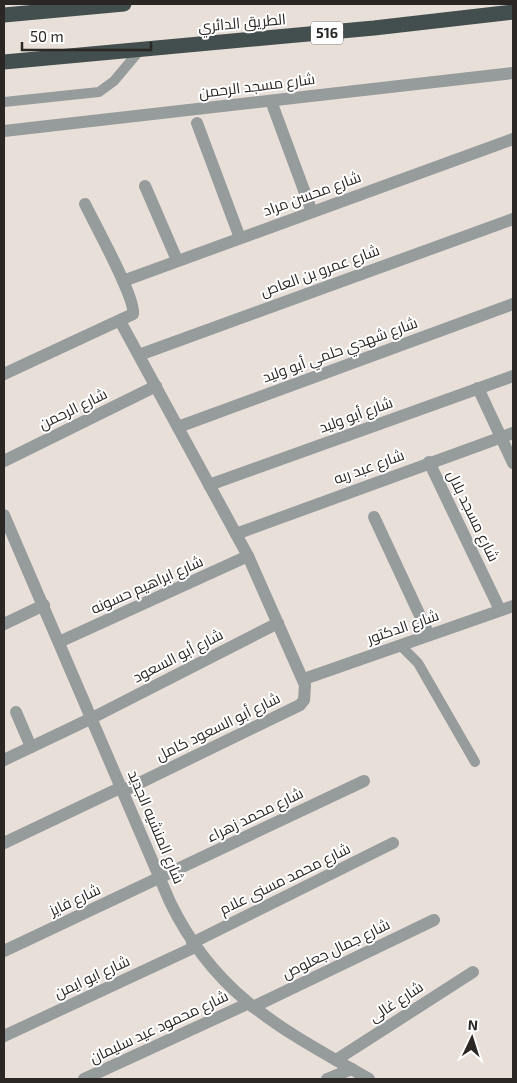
<svg xmlns="http://www.w3.org/2000/svg" width="517" height="1083" viewBox="0 0 517 1083" font-family="'Exo 2',Cairo,sans-serif">
  <style>
    .lines { fill: none; stroke-linecap: round; stroke-linejoin: round }
    .lane { stroke: #969b9c; stroke-width: 10 }
    .street { stroke: #969b9c; stroke-width: 12 }
    .highway { stroke: #434e4f; stroke-width: 15 }
    .labels { text-anchor: middle; stroke-width: 4; stroke-linejoin: round; paint-order: stroke }
    .shield { fill: #fff; stroke: #6b6866; stroke-width: 1 }
    .shield-label { font-size: 14px; font-weight: bold; fill: #2b2725 }
    .street-label { font-size: 15px; fill: #2b2725; stroke: #fff }
  </style>
  <rect width="100%" height="100%" fill="#e9dfd9"/>
  <g class="lines">
    <!-- lane -->
    <g class="lane">
      <path d="M4 102 99 92 114 81 140 50"/>
      <path d="M400 645 418 663 475 762"/>
    </g>
    <!-- street -->
    <g class="street">
      <path d="M271 101 312 212"/>
      <path d="M197 123 240 238"/>
      <path d="M4 131 513 73"/>
      <path d="M145 186 177 260"/>
      <path d="M123 281 513 139"/>
      <path d="M120 321 248 556 305 685 304 700 300 705 123 791"/>
      <path d="M139 355 513 219"/>
      <path d="M4 374 133 314C136 298 94 223 85 204"/>
      <path d="M478 388 513 463"/>
      <path d="M178 427 513 304"/>
      <path d="M4 461 156 386"/>
      <path d="M429 462 500 610"/>
      <path d="M209 485 513 376"/>
      <path d="M4 515 170 902C216 997 282 1029 369 1079"/>
      <path d="M374 517 429 635"/>
      <path d="M236 534 513 433"/>
      <path d="M4 624 44 605"/>
      <path d="M59 642 248 556"/>
      <path d="M304 679 513 606"/>
      <path d="M16 712 31 747"/>
      <path d="M4 760 92 718 278 623"/>
      <path d="M4 843 122 787"/>
      <path d="M192 943 393 843"/>
      <path d="M4 951 364 781"/>
      <path d="M253 1007 434 920"/>
      <path d="M4 1036 195 947"/>
      <path d="M336 1060 473 972"/>
      <path d="M84 1079 247 1004"/>
      <path d="M327 1079 352 1069"/>
    </g>
    <!-- highway -->
    <g class="highway">
      <path d="M4 15 124 4"/>
      <path d="M4 62 374 28 513 12"/>
    </g>
  </g>
  <g class="labels">
    <!-- shield labels -->
    <rect class="shield" x="311" y="21.5" width="32" height="23" rx="4"/>
    <g class="shield-label">
      <text x="327" y="38">516</text>
    </g>
    <!-- street labels -->
    <g class="street-label">
      <text transform="translate(242 23) rotate(-5)" y="5">الطريق الدائري</text>
      <text transform="translate(257 86) rotate(-7)" y="5">شارع مسجد الرحمن</text>
      <text transform="translate(312 194) rotate(-20)" y="5">شارع محسن مراد</text>
      <text transform="translate(320 271) rotate(-20)" y="5">شارع عمرو بن العاص</text>
      <text transform="translate(340 350) rotate(-20)" y="5">شارع شهدي حلمي أبو وليد</text>
      <text transform="translate(73 409) rotate(-26)" y="5">شارع الرحمن</text>
      <text transform="translate(356 415) rotate(-20)" y="5">شارع أبو وليد</text>
      <text transform="translate(369 467) rotate(-20)" y="5">شارع عبد ربه</text>
      <text transform="translate(473 516) rotate(64)" y="5">شارع مسجد بلال</text>
      <text transform="translate(147 585) rotate(-24)" y="5">شارع ابراهيم حسونه</text>
      <text transform="translate(403 627) rotate(-19)" y="5">شارع الدكتور</text>
      <text transform="translate(178 656) rotate(-27)" y="5">شارع أبو السعود</text>
      <text transform="translate(218 727) rotate(-26)" y="5">شارع أبو السعود كامل</text>
      <text transform="translate(255 815) rotate(-26)" y="5">شارع محمد زهراء</text>
      <text transform="translate(156 827) rotate(67)" y="5">شارع المنشيه الجديد</text>
      <text transform="translate(285 879) rotate(-26)" y="5">شارع محمد مسنى علام</text>
      <text transform="translate(75 900) rotate(-25)" y="5">شارع فايز</text>
      <text transform="translate(336 949) rotate(-26)" y="5">شارع جمال جعلوص</text>
      <text transform="translate(92 977) rotate(-25)" y="5">شارع ابو ايمن</text>
      <text transform="translate(396 1002) rotate(-33)" y="5">شارع غالى</text>
      <text transform="translate(159 1027) rotate(-25)" y="5">شارع محمود عيد سليمان</text>
    </g>
  </g>
  <!-- border -->
  <rect width="517" height="1083" fill="none" stroke="#2b2725" stroke-width="10"/>
  <!-- north arrow -->
  <g transform="translate(472 1038) rotate(4)" stroke="#ffffff" stroke-width="4" paint-order="stroke">
  <path d="M0-4L9 19L0 12L-9 19Z" fill="#2b2725"/>
  <text y="-8" font-size="14" font-weight="bold" text-anchor="middle" fill="#2b2725">N</text>
  </g>
  <!-- scale -->
  <path d="M22 42v8h129v-8" fill="none" stroke="#2b2725" stroke-width="2.5"/>
  <text x="30" y="42" font-size="15" fill="#2b2725" stroke="#ffffff" stroke-width="4" paint-order="stroke">50 m</text>
</svg>
